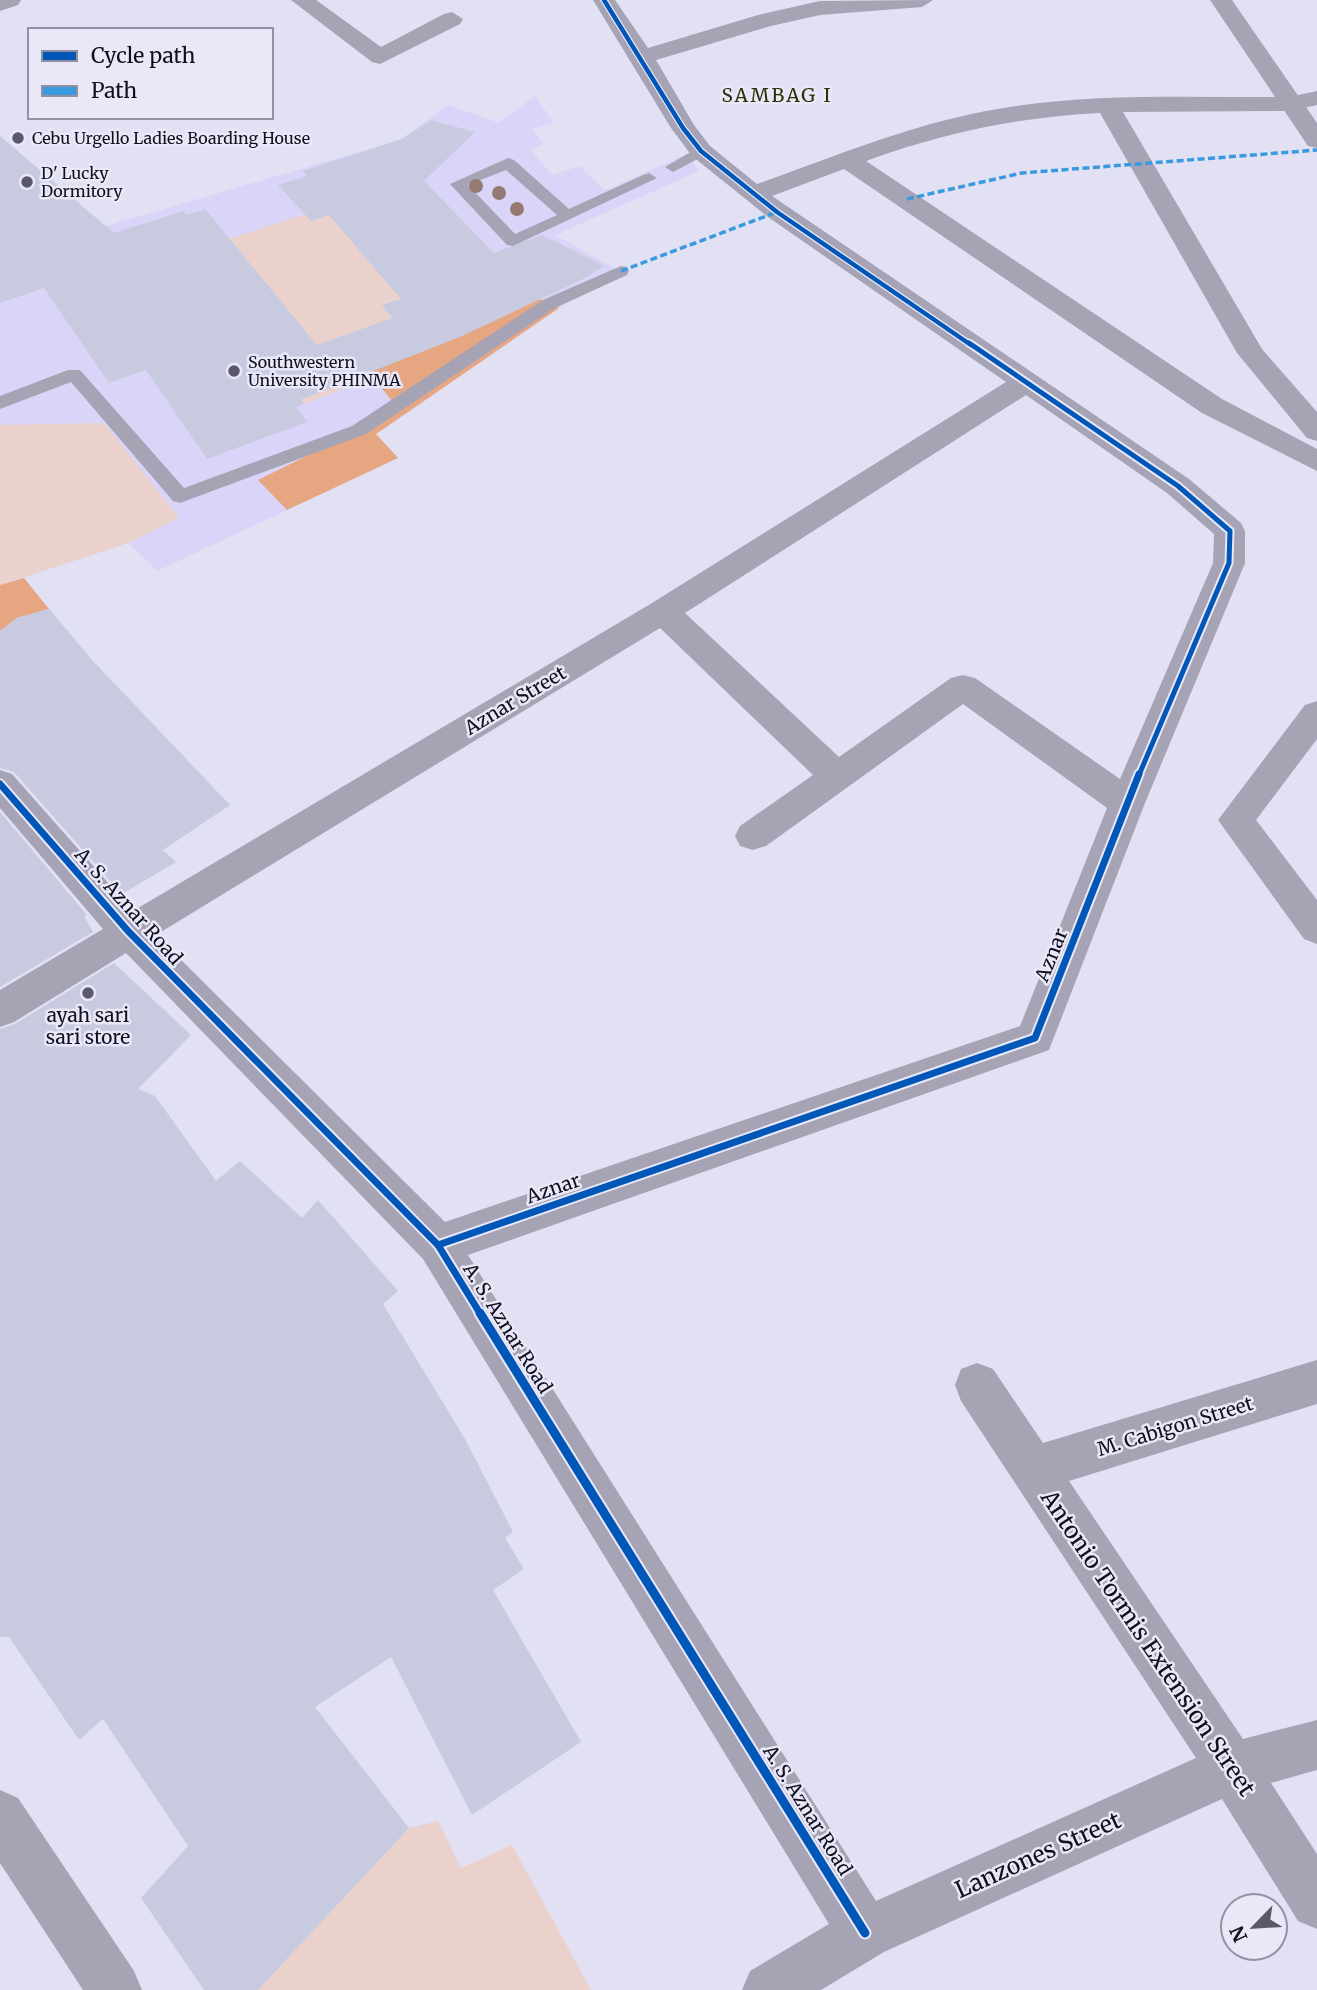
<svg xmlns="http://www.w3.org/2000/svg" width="1317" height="1990" viewBox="0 0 1317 1990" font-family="Merriweather,serif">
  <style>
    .built { fill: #d9d4f8 }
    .green { fill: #ebd1cb }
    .forest { fill: #e7a682 }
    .building { fill: #c8cbe0 }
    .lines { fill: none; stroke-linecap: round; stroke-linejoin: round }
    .service { fill: #a6a3b5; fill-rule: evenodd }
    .minor { fill: #a6a3b5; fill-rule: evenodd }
    .tertiary { fill: #a6a3b5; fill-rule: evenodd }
    .quiet { stroke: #3a9ae0; stroke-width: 3.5; stroke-dasharray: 7 3.5; stroke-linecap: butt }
    .cycleway-far3-casing { stroke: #e9e8f9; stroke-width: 7 }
    .cycleway-far2-casing { stroke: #e9e8f9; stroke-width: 9 }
    .cycleway-far1-casing { stroke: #e9e8f9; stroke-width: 11 }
    .cycleway-casing { stroke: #e9e8f9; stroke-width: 13 }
    .cycleway-far3 { stroke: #0057b8; stroke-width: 4.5 }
    .cycleway-far2 { stroke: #0057b8; stroke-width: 5 }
    .cycleway-far1 { stroke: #0057b8; stroke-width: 7 }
    .cycleway { stroke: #0057b8; stroke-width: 9 }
    .tree { fill: #947a72 }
    .poi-dot { fill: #5a5869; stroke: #e9e8f9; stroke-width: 2.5 }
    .labels { text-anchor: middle; stroke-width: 5; stroke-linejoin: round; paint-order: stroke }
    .far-poi-label { font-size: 16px; fill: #110f1e; stroke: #e9e8f9; text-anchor: start }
    .far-quarter-label { font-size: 19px; letter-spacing: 2px; fill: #2e2f04; stroke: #e9e8f9 }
    .street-label { font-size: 19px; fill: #110f1e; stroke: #e9e8f9 }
    .poi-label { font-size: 19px; fill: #110f1e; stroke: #e9e8f9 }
    .near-street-label { font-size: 23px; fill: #110f1e; stroke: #e9e8f9 }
  </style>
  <rect width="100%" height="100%" fill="#e2e0f3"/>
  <!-- built -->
  <path class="built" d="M535 96 554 123 532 129 544 144 530 149 552 175 580 166 605 190 687 154 699 171 555 235 616 269 376 434 398 458 157 571 128 543 0 585V257L400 140 449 105 499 123Z"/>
  <!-- green -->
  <g class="green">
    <path d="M339 212 351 240 393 289 415 294 382 305 392 318 307 349 339 369 353 385 304 404 244 328 285 306 258 273 244 278 226 240 305 214Z"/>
    <path d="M104 423 179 518 128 543 0 585V425Z"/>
    <path d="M438 1821 461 1868 512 1845 591 1990H258L409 1828Z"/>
  </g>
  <!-- forest -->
  <g class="forest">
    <path d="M540 299 559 308 376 434 398 458 287 510 258 480 359 430 395 405 369 372Z"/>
    <path d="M24 578 49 609 17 618 0 631V585Z"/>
  </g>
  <!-- building -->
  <g class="building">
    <path d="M431 120 475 132 424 181 494 253 542 235 604 266 581 280 462 336 300 400 304 404 296 407 307 422 207 459 146 370 109 383 44 288 0 303V136L114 233 183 211 186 215 205 209 317 345 392 318 382 305 401 299 329 215 311 221 278 185 307 176 303 171 402 139Z"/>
    <path d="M49 609 93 661 230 805 163 850 176 862 122 894 14 772 0 768V631L17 618Z"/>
    <path d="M0 812 87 915 84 916 93 932 0 987Z"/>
    <path d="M114 963 191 1035 138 1089 155 1096 216 1181 240 1161 302 1218 318 1200 398 1291 383 1304 465 1439 513 1532 505 1538 524 1569 493 1590 581 1742 472 1815 391 1657 315 1707 409 1828 258 1990H204L141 1898 188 1846 103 1719 79 1740 9 1637H0V1029L15 1024Z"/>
  </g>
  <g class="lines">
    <!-- service -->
    <g class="service">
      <path d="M701 146 709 151 707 154 673 172 665 167Z"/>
      <path d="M508 158 514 160 569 209 643 175 649 173 657 178 513 246 507 245 450 184ZM506 170 557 215 515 234 468 185Z"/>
      <path d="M621 266 627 267 629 271 627 275 555 308 366 434 180 503 173 501 71 382 0 409V396L68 370H80L184 488 352 426 543 300Z"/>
    </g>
    <!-- minor -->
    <g class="minor">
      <path d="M291 0H316L381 47 444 14 452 12 463 19 460 24 380 64 372 62Z"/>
      <path d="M593 0H615L648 48 758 15 820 1 933 0 922 7 820 15 771 26 656 60 694 125 710 146 757 184C833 157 907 126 986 111 1085 92 1188 98 1289 97L1317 91V105L1289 111 1123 112 1262 349 1317 412V441L1307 438 1237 353 1100 113C1018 117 943 133 866 161L1222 399 1317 449V471L1202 413 844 169 772 196 1189 479 1241 523 1245 531V563L1145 803 1049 1050 468 1255 876 1901 1196 1758 961 1401 955 1385 961 1369 977 1363 993 1369 1043 1443 1317 1360V1404L1069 1481 1243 1739 1317 1720V1770L1271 1783 1317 1854V1929L1298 1921 1222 1799 884 1952 821 1990H742L750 1971 829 1924 423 1259 126 953 14 1022 0 1027V990L103 929 0 808V770L12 774 133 911 652 603 1006 382 768 217 692 156 671 128ZM1026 395 1167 493 1214 534 1213 563 1120 779 975 678 963 675 951 678 839 757 685 613ZM660 628 813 775 740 826 735 836 740 846 753 850 766 846 963 704 1107 808 1020 1026 445 1222 156 935Z"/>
      <path d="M1317 701V739L1256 820 1317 900V944L1304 939 1218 820 1305 705Z"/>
      <path d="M0 1790 18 1798 134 1971 142 1990H83L0 1863Z"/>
    </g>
    <!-- tertiary -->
    <g class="tertiary">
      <path d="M0 0H21L18 5 0 11Z"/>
      <path d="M1210 0H1232L1317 123V148L1308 146Z"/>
    </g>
    <!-- quiet -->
    <g class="quiet">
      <path d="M907 199 1022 173 1317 150"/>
      <path d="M621 271 777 212"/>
    </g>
    <defs>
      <path id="cycleway-far3" d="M604 0 683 128 701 151 777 212 971 345"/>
      <path id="cycleway-far2" d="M969 343 1178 486 1230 531 1229 563 1139 775"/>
      <g id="cycleway-far1">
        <path d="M0 784 128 931 438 1245 481 1315"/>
        <path d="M438 1245 1035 1038 1139 774"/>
      </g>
      <path id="cycleway" d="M480 1313 865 1933"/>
    </defs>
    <!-- cycleway-far3 casing -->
    <use href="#cycleway-far3" class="cycleway-far3-casing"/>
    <!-- cycleway-far2 casing -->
    <use href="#cycleway-far2" class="cycleway-far2-casing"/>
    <!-- cycleway-far1 casing -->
    <use href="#cycleway-far1" class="cycleway-far1-casing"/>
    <!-- cycleway casing -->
    <use href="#cycleway" class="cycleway-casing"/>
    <!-- cycleway-far3 -->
    <use href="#cycleway-far3" class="cycleway-far3"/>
    <!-- cycleway-far2 -->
    <use href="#cycleway-far2" class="cycleway-far2"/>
    <!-- cycleway-far1 -->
    <use href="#cycleway-far1" class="cycleway-far1"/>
    <!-- cycleway -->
    <use href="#cycleway" class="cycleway"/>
  </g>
  <!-- trees -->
  <g class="tree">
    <circle cx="476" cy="186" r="7"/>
    <circle cx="499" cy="193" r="7"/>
    <circle cx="517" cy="209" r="7"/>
  </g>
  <!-- markers -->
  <g class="poi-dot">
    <circle cx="18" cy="138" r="7"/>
    <circle cx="27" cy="182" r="7"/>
    <circle cx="234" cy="371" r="7"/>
    <circle cx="88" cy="993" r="7"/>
  </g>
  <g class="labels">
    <!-- far-poi labels -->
    <g class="far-poi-label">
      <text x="32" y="144">Cebu Urgello Ladies Boarding House</text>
      <text x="41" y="179">D' Lucky<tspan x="41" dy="18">Dormitory</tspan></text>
      <text x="248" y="368">Southwestern<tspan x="248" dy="18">University PHINMA</tspan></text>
    </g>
    <!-- far-quarter labels -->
    <g class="far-quarter-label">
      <text x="777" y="102">SAMBAG I</text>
    </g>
    <!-- street labels -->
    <g class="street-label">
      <text transform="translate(515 700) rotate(-31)" y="7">Aznar Street</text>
      <text transform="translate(129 906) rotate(48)" y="7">A. S. Aznar Road</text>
      <text transform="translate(1051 955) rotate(-68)" y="7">Aznar</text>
      <text transform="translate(553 1188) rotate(-19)" y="7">Aznar</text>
      <text transform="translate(508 1328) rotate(58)" y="7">A. S. Aznar Road</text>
      <text transform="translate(1175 1426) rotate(-17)" y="7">M. Cabigon Street</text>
      <text transform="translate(808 1810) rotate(58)" y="7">A. S. Aznar Road</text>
    </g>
    <!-- poi labels -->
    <g class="poi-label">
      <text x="88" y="1022">ayah sari<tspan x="88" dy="22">sari store</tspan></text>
    </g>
    <!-- near-street labels -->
    <g class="near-street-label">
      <text transform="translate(1148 1643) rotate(56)" y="8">Antonio Tormis Extension Street</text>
      <text transform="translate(1038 1855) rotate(-24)" y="8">Lanzones Street</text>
    </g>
  </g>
  <!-- legend -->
  <rect x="28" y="28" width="245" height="91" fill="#e9e8f9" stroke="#9391a1" stroke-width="2"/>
  <rect x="42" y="51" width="35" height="10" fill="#0057b8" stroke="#9391a1" stroke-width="2"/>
  <text x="91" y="63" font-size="21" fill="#110f1e">Cycle path</text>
  <rect x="42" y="86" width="35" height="10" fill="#3a9ae0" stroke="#9391a1" stroke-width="2"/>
  <text x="91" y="98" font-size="21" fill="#110f1e">Path</text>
  <!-- north arrow -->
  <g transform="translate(1254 1927) rotate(245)"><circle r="33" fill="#e9e8f9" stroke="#9391a1" stroke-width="2"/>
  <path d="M0-5L12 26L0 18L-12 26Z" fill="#5a5869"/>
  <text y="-10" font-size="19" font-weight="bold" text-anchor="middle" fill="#110f1e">N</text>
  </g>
</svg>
